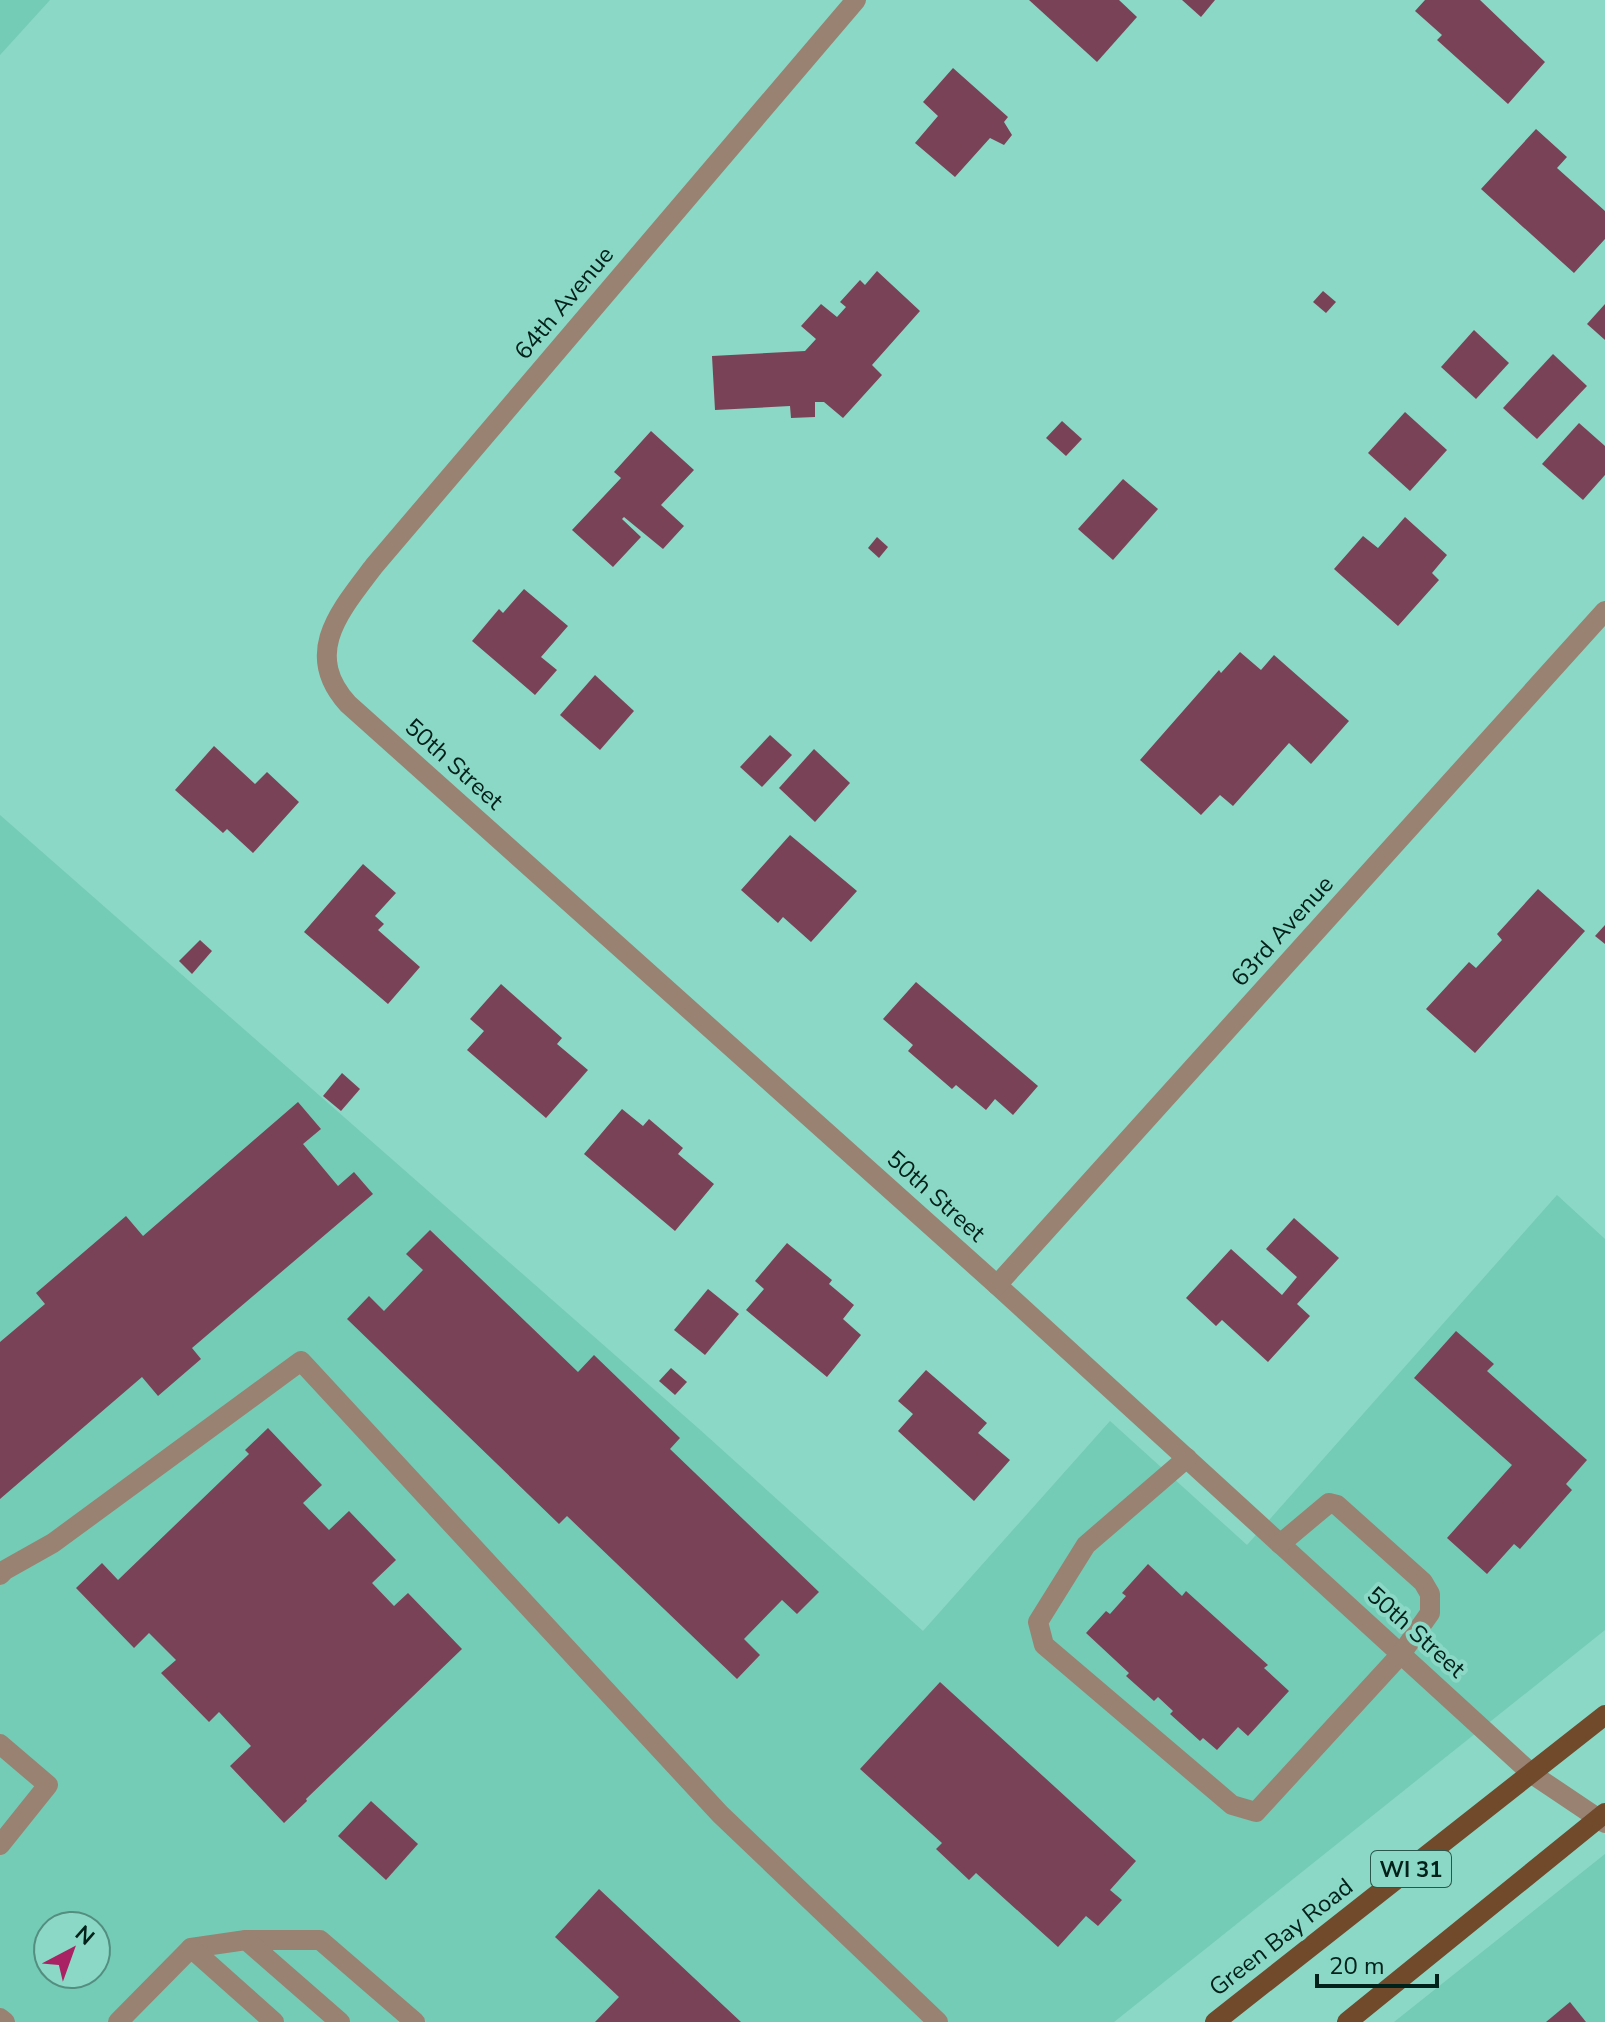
<svg xmlns="http://www.w3.org/2000/svg" width="1605" height="2022" viewBox="0 0 1605 2022" font-family="'Nunito Sans',sans-serif">
  <style>
    .built { fill: #74cbb6; fill-rule: evenodd }
    .building { fill: #7a4257 }
    .lines { fill: none; stroke-linecap: round; stroke-linejoin: round }
    .minor { stroke: #998272; stroke-width: 20 }
    .major { stroke: #71492b; stroke-width: 20 }
    .labels { text-anchor: middle; stroke-width: 8; stroke-linejoin: round; paint-order: stroke }
    .shield { fill: #8ad8c5; stroke: #29574d; stroke-width: 2 }
    .shield-label { font-size: 22px; font-weight: bold; fill: #00201a }
    .street-label { font-size: 24px; fill: #00201a; stroke: #8ad8c5 }
  </style>
  <rect width="100%" height="100%" fill="#8ad8c5"/>
  <!-- built -->
  <g class="built">
    <path d="M0 0H50L0 55Z"/>
    <path d="M0 815 698 1428 923 1631 1110 1421 1247 1545 1557 1195 1605 1239V1630L1114 2022H0ZM48 1926H96V1974H48Z"/>
    <path d="M1605 1854V2022H1394Z"/>
  </g>
  <!-- building -->
  <g class="building">
    <path d="M1029 0H1119L1137 17 1097 62Z"/>
    <path d="M1182 0H1215L1201 17Z"/>
    <path d="M1425 0H1480L1545 62 1508 104 1437 40 1442 35 1415 11Z"/>
    <path d="M953 68 1008 117 1004 122 1012 135 1004 145 990 138 955 177 915 143 938 116 923 102Z"/>
    <path d="M1536 129 1567 157 1557 168 1605 211V239L1574 273 1481 189Z"/>
    <path d="M877 271 920 311 872 365 882 375 843 418 824 402H815V417L791 418 790 406 715 410 712 356 805 351 816 339 801 326 821 304 837 317 846 307 840 302 860 280 865 285Z"/>
    <path d="M1323 291 1336 302 1326 313 1313 302Z"/>
    <path d="M1605 304V340L1587 324Z"/>
    <path d="M1474 330 1509 363 1476 399 1441 367Z"/>
    <path d="M1553 354 1587 386 1537 439 1503 408Z"/>
    <path d="M1405 412 1447 450 1410 491 1368 453Z"/>
    <path d="M1062 421 1082 439 1066 456 1046 438Z"/>
    <path d="M1579 423 1605 446V475L1583 500 1542 464Z"/>
    <path d="M651 431 694 470 661 505 684 526 663 549 624 517 622 519 641 537 613 567 572 530 621 478 614 472Z"/>
    <path d="M1123 479 1158 509 1113 560 1078 529Z"/>
    <path d="M1405 517 1447 555 1432 573 1439 580 1398 626 1334 569 1363 536 1378 548Z"/>
    <path d="M877 537 888 547 879 558 868 548Z"/>
    <path d="M524 589 568 626 541 657 557 670 535 695 472 641 499 609 503 613Z"/>
    <path d="M1240 652 1261 670 1274 655 1349 721 1311 764 1289 743 1233 806 1220 795 1201 815 1140 760 1219 670 1221 673Z"/>
    <path d="M595 675 634 711 600 750 560 715Z"/>
    <path d="M770 735 792 755 762 787 740 767Z"/>
    <path d="M214 746 255 784 267 772 299 802 253 853 227 829 223 833 175 790Z"/>
    <path d="M814 749 850 783 815 822 779 788Z"/>
    <path d="M790 835 857 891 811 942 783 917 778 923 741 890Z"/>
    <path d="M363 864 396 893 375 916 384 924 378 930 420 967 388 1004 304 932Z"/>
    <path d="M1538 889 1585 931 1475 1053 1426 1009 1469 962 1476 968 1502 940 1497 934Z"/>
    <path d="M1605 925V944L1595 936Z"/>
    <path d="M200 940 212 951 192 974 179 961Z"/>
    <path d="M916 982 1038 1086 1013 1115 995 1099 986 1110 956 1085 952 1089 908 1051 913 1045 883 1019Z"/>
    <path d="M501 984 562 1038 557 1044 588 1070 546 1118 467 1050 484 1031 470 1019Z"/>
    <path d="M342 1073 360 1089 341 1111 323 1096Z"/>
    <path d="M298 1102 321 1129 303 1144 338 1186 354 1172 373 1194 192 1348 201 1359 158 1396 142 1377 0 1499V1342L45 1304 36 1293 126 1216 143 1236Z"/>
    <path d="M622 1109 643 1126 649 1119 683 1148 678 1154 714 1184 675 1231 584 1154Z"/>
    <path d="M1294 1218 1339 1258 1297 1304 1310 1316 1268 1362 1222 1320 1216 1326 1186 1298 1231 1249 1282 1295 1297 1277 1266 1249Z"/>
    <path d="M430 1230 578 1372 594 1355 680 1438 670 1449 819 1592 797 1614 782 1600 744 1639 760 1655 737 1679 567 1516 559 1524 347 1319 369 1296 384 1311 423 1270 406 1254Z"/>
    <path d="M787 1243 832 1280 829 1284 854 1305 843 1319 861 1335 827 1377 746 1310 764 1289 755 1281Z"/>
    <path d="M708 1289 739 1314 705 1355 674 1330Z"/>
    <path d="M1456 1331 1494 1364 1487 1371 1587 1460 1566 1484 1572 1490 1520 1549 1514 1544 1487 1574 1447 1538 1512 1465 1414 1378Z"/>
    <path d="M671 1368 687 1382 675 1395 659 1381Z"/>
    <path d="M926 1370 987 1423 978 1433 1010 1460 974 1501 898 1431 913 1414 898 1401Z"/>
    <path d="M268 1428 322 1485 303 1503 329 1530 349 1511 396 1560 372 1583 394 1606 408 1593 462 1649 306 1799 307 1801 284 1823 230 1766 251 1746 219 1712 209 1722 161 1673 176 1660 149 1633 134 1648 76 1588 102 1563 118 1580 249 1454 245 1450Z"/>
    <path d="M1148 1564 1182 1596 1186 1591 1268 1665 1264 1668 1289 1691 1248 1736 1238 1727 1217 1750 1203 1738 1200 1741 1170 1714 1173 1711 1158 1697 1154 1701 1126 1676 1129 1673 1086 1633 1106 1611 1110 1614 1126 1596 1122 1593Z"/>
    <path d="M940 1682 1136 1861 1110 1890 1122 1900 1098 1926 1086 1916 1058 1947 976 1873 969 1880 936 1849 942 1843 860 1769Z"/>
    <path d="M371 1801 418 1844 386 1880 338 1836Z"/>
    <path d="M599 1889 741 2022H595L619 1997 555 1937Z"/>
    <path d="M1570 2002 1586 2022H1546Z"/>
  </g>
  <g class="lines">
    <!-- minor -->
    <g class="minor">
      <path d="M856 0 374 566C340 611 302 653 348 704L997 1285 1532 1774 1605 1823"/>
      <path d="M997 1285 1605 611"/>
      <path d="M1187 1458 1086 1545 1038 1622 1044 1645 1232 1805 1256 1812 1401 1654 1430 1613V1594L1423 1582 1337 1505 1329 1503 1280 1544"/>
      <path d="M0 1575 5 1570 53 1543 301 1361 720 1814 938 2022"/>
      <path d="M0 1744 48 1785 0 1845"/>
      <path d="M246 1940H320L415 2022"/>
      <path d="M191 1948 246 1940 340 2022"/>
      <path d="M0 2018 5 2022"/>
      <path d="M118 2022 191 1948 274 2022"/>
    </g>
    <!-- major -->
    <g class="major">
      <path d="M1215 2022 1605 1715"/>
      <path d="M1347 2022 1605 1813"/>
    </g>
  </g>
  <g class="labels">
    <!-- shield labels -->
    <rect class="shield" x="1371" y="1851" width="80" height="36" rx="6"/>
    <g class="shield-label">
      <text x="1411" y="1877">WI 31</text>
    </g>
    <!-- street labels -->
    <g class="street-label">
      <text transform="translate(564 303) rotate(-50)" y="8">64th Avenue</text>
      <text transform="translate(454 764) rotate(42)" y="8">50th Street</text>
      <text transform="translate(1282 931) rotate(-48)" y="8">63rd Avenue</text>
      <text transform="translate(936 1196) rotate(42)" y="8">50th Street</text>
      <text transform="translate(1416 1632) rotate(42)" y="8">50th Street</text>
      <text transform="translate(1281 1937) rotate(-38)" y="8">Green Bay Road</text>
    </g>
  </g>
  <!-- north arrow -->
  <g transform="translate(72 1950) rotate(41)"><circle r="38" fill="#8ad8c5" stroke="#538e81" stroke-width="2"/>
  <path d="M0-6L14 30L0 20L-14 30Z" fill="#aa2164"/>
  <text y="-12" font-size="22" font-weight="bold" text-anchor="middle" fill="#00201a">N</text>
  </g>
  <!-- scale -->
  <path d="M1317 1974v12h120v-12" fill="none" stroke="#00201a" stroke-width="4"/>
  <text x="1329" y="1974" font-size="24" fill="#00201a" stroke="#8ad8c5" stroke-width="6" paint-order="stroke">20 m</text>
</svg>
